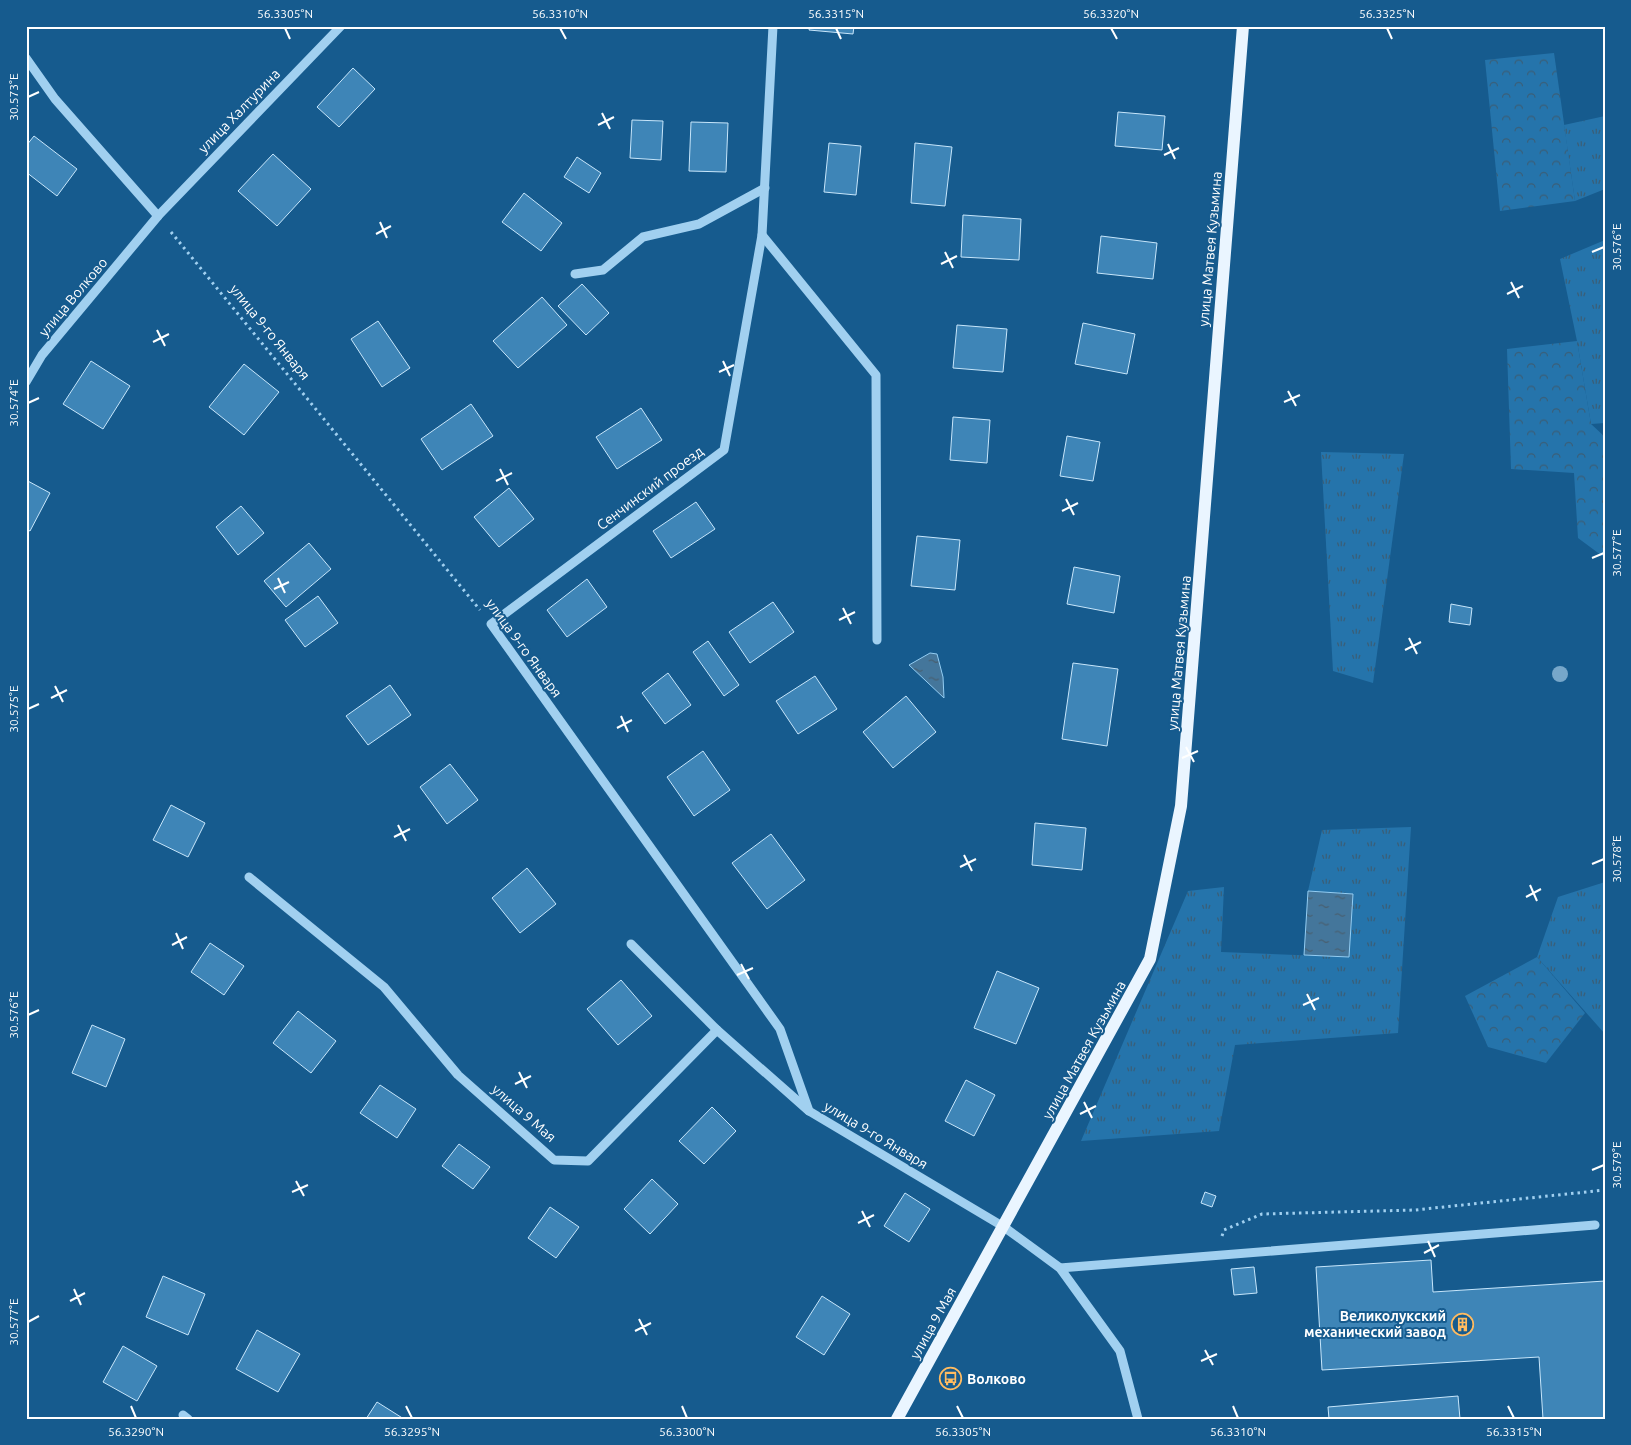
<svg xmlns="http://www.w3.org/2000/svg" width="1631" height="1445" viewBox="0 0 1631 1445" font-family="Ubuntu,sans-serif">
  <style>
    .grass { fill: url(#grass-tufts) }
    .forest { fill: url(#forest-crowns) }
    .water { fill: url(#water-ripples); stroke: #93cdf3 }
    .building { fill: #3e85b7; stroke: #c7e6fb }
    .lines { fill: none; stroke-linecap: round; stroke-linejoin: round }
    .path { stroke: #a1d0f0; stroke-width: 3; stroke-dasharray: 2.5 4; stroke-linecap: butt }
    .minor { stroke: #a1d0f0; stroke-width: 9 }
    .major { stroke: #eaf5ff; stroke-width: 12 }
    .tree { fill: #77a7ca }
    .ticks { fill: none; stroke: #fff; stroke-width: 2 }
    .labels { text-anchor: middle; stroke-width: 4; stroke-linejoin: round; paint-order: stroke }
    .street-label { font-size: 14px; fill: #fff; stroke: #165b8e }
    .poi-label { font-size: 14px; font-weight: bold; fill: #fff; stroke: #165b8e; text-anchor: end }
    .neatline { fill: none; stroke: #fff; stroke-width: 2 }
    .ticks-label { font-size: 12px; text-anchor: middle; fill: #fff }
  </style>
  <defs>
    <pattern id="grass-tufts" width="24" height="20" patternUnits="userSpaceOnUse" patternTransform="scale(1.25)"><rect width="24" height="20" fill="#2574ab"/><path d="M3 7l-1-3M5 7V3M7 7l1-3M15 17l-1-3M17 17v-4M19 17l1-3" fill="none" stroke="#3a5e77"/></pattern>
    <pattern id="forest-crowns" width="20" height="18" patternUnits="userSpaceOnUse" patternTransform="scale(1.25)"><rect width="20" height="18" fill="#2574ab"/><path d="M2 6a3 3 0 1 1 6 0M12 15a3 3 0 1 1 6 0" fill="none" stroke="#3a5e77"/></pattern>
    <pattern id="water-ripples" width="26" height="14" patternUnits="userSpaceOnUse" patternTransform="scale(1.25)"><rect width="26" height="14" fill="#44769b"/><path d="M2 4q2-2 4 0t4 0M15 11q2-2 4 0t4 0" fill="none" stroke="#485f70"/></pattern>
  </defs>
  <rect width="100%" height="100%" fill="#165b8e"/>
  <!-- grass -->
  <g class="grass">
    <path d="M1605 116V189L1575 201 1564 125Z"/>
    <path d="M1605 240V423L1591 424 1577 341 1560 259Z"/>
    <path d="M1321 452 1404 454 1373 683 1333 671Z"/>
    <path d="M1411 827 1398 1033 1235 1045 1219 1131 1081 1141 1188 891 1224 887 1221 952 1348 957 1353 894 1308 891 1322 830Z"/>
    <path d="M1605 882V1034L1537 957 1558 897Z"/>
  </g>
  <!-- forest -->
  <g class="forest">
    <path d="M1554 53 1575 201 1500 211 1485 60Z"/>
    <path d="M1577 341 1591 424 1605 437V558L1578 538 1574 473 1511 469 1507 349Z"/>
    <path d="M1537 957 1585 1013 1546 1063 1488 1047 1465 996Z"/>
  </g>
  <!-- water -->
  <g class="water">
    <path d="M930 653 937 654 943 677 944 698 909 665Z"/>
    <path d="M1308 891 1353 894 1349 957 1304 955Z"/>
  </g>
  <!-- building -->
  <g class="building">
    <path d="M810 26H854L853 34 809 30Z"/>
    <path d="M353 68 375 89 339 127 317 107Z"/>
    <path d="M1118 112 1165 116 1162 150 1115 146Z"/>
    <path d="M632 120 663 121 661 160 630 158Z"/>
    <path d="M691 122 728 123 726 172 689 171Z"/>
    <path d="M34 136 77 169 57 196 26 172V146Z"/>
    <path d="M829 143 861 146 856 195 824 192Z"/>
    <path d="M915 143 952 147 945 206 911 203Z"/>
    <path d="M273 154 311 189 277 226 238 191Z"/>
    <path d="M577 157 601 173 589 193 564 177Z"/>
    <path d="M524 193 562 223 541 251 502 222Z"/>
    <path d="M963 215 1021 219 1019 260 961 257Z"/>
    <path d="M1101 236 1157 243 1153 279 1097 273Z"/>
    <path d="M582 284 609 313 586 335 558 306Z"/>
    <path d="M542 297 567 325 518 368 493 341Z"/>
    <path d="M378 321 410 368 382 387 351 339Z"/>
    <path d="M1083 323 1135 334 1127 374 1075 364Z"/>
    <path d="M957 325 1007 329 1003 372 953 368Z"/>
    <path d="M91 361 130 386 103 429 63 404Z"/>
    <path d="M244 364 279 392 244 435 209 407Z"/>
    <path d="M471 404 493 436 442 470 421 439Z"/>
    <path d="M641 408 662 440 617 469 596 437Z"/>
    <path d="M953 417 990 420 987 463 950 460Z"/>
    <path d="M1067 436 1100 442 1093 481 1060 476Z"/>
    <path d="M26 480 50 493 30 531 26 529Z"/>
    <path d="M509 488 534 519 499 547 474 517Z"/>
    <path d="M696 502 715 529 671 558 653 531Z"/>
    <path d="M241 506 264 533 238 555 216 527Z"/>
    <path d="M917 536 960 540 955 590 911 586Z"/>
    <path d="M309 543 331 569 286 607 264 581Z"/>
    <path d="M1074 567 1120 576 1114 613 1067 604Z"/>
    <path d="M587 579 607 607 567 637 547 610Z"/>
    <path d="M318 596 338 623 305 647 285 620Z"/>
    <path d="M773 602 794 632 750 663 729 632Z"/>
    <path d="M1451 604 1472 608 1470 625 1449 622Z"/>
    <path d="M708 641 739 685 724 696 693 652Z"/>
    <path d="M1073 663 1118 669 1107 746 1062 739Z"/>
    <path d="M668 673 691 705 665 724 642 693Z"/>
    <path d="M815 676 837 709 798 734 776 701Z"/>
    <path d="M390 685 411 715 368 745 346 716Z"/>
    <path d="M906 696 936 732 893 768 863 732Z"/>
    <path d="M703 751 730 790 694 816 667 777Z"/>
    <path d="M450 764 478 800 447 824 420 787Z"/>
    <path d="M171 805 205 823 188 857 153 840Z"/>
    <path d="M1035 823 1086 828 1082 870 1032 865Z"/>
    <path d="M771 834 805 880 767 909 732 863Z"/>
    <path d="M527 868 556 904 520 933 492 898Z"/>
    <path d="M210 943 244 966 224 995 191 972Z"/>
    <path d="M997 971 1039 988 1016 1044 974 1028Z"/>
    <path d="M621 980 652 1016 618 1045 587 1009Z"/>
    <path d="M298 1011 336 1041 311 1073 273 1043Z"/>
    <path d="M92 1025 125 1039 106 1087 72 1073Z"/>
    <path d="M966 1080 995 1095 974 1136 945 1121Z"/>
    <path d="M380 1085 416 1109 397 1138 360 1113Z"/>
    <path d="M712 1107 736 1131 704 1164 679 1141Z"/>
    <path d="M459 1144 490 1167 473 1189 442 1166Z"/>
    <path d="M652 1179 678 1204 650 1234 624 1209Z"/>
    <path d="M1205 1192 1216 1196 1212 1207 1201 1203Z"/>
    <path d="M905 1193 930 1209 909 1242 884 1226Z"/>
    <path d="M550 1207 579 1227 556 1258 528 1238Z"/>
    <path d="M1431 1260 1433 1292 1605 1281V1419H1543L1539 1357 1322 1370 1316 1267Z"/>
    <path d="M1254 1267 1257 1293 1234 1295 1231 1269Z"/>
    <path d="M163 1276 205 1294 188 1335 146 1317Z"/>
    <path d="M822 1296 850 1314 824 1355 796 1337Z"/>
    <path d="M257 1330 300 1354 278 1392 236 1369Z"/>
    <path d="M123 1346 157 1366 137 1401 103 1382Z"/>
    <path d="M1458 1396 1460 1419H1329L1328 1407Z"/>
    <path d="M377 1402 404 1419H366Z"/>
  </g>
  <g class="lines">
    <!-- path -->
    <g class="path">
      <path d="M171 232 480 610"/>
      <path d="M1222 1236 1224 1230 1262 1214 1415 1210 1605 1190"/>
    </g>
    <!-- minor -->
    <g class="minor">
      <path d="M773 26 762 235 724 450 491 624 780 1029 809 1111 1004 1227 1060 1268 1120 1351 1138 1419"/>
      <path d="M26 58 55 99 158 216"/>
      <path d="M762 235 876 375 877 640"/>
      <path d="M575 274 603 270 643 237 699 224 765 188"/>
      <path d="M26 382 42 355 158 216 341 26"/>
      <path d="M249 877 384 987 458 1075 554 1160 588 1161 717 1030 809 1111"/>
      <path d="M631 944 717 1030"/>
      <path d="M1060 1268 1595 1225"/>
      <path d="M183 1415 188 1419"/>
    </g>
    <!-- major -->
    <path class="major" d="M897 1419 1150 959 1181 806 1243 26"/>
  </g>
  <!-- trees -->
  <circle class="tree" cx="1560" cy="674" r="8"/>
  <!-- ticks -->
  <path class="ticks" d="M285 28 290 39M560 28 566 39M836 28 841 39M1111 28 1117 39M1387 28 1392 39M28 97 39 92M602 113 610 129M598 125 614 117M1168 144 1175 159M1164 155 1179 148M380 222 387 238M376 234 391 226M945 252 953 268M1592 252 1604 247M941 264 957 256M1511 282 1519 298M1507 294 1523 286M157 330 165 346M153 342 169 334M723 361 730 376M719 372 734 365M1288 391 1296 406M1284 402 1300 395M28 403 39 398M500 469 508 485M496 481 512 473M1066 499 1074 515M1062 511 1078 503M1592 558 1604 553M278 578 285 593M274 589 289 582M843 608 851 624M839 620 855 612M1409 638 1417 654M1405 650 1421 642M55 686 63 702M51 698 67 690M28 709 39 704M621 716 628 732M617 728 632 720M1186 747 1194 762M1182 758 1198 751M398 825 406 841M394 837 410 829M964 855 972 871M1592 864 1604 859M960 867 976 859M1530 885 1537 901M1526 897 1541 889M176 933 183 949M172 945 187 937M741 964 749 979M737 975 753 968M1307 994 1315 1010M1303 1005 1319 998M28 1015 39 1010M519 1072 527 1088M515 1084 531 1076M1084 1102 1092 1118M1080 1114 1096 1106M1592 1170 1604 1165M296 1181 304 1196M292 1192 308 1185M862 1211 870 1227M858 1223 874 1215M1428 1241 1435 1257M1424 1253 1439 1245M74 1289 81 1305M70 1301 85 1293M639 1319 647 1335M28 1322 39 1316M635 1331 651 1323M1205 1350 1213 1365M1201 1361 1217 1354M131 1406 136 1418M406 1406 412 1418M682 1406 687 1418M957 1406 963 1418M1233 1406 1238 1418M1508 1406 1514 1418"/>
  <!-- icons -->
  <defs>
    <symbol id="building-ring" viewBox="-11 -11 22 22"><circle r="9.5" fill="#165b8e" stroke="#ffbb60" stroke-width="1.5"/><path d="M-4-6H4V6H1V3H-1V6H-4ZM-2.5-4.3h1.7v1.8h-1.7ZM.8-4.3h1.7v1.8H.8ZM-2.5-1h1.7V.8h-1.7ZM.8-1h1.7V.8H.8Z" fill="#ffbb60"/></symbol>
    <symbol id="bus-ring" viewBox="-11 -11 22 22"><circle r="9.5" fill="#165b8e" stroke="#ffbb60" stroke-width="1.5"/><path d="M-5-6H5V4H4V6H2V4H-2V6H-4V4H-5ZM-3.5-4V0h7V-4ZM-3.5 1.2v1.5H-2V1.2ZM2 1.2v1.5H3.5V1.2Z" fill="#ffbb60"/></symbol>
  </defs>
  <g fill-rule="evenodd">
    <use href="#building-ring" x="1450" y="1312" width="25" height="25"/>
    <use href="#bus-ring" x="938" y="1366" width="25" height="25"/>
  </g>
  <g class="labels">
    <!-- street labels -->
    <g class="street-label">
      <text transform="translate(239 111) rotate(-46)" y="5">улица Халтурина</text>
      <text transform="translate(1210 249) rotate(-85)" y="5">улица Матвея Кузьмина</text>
      <text transform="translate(73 297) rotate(-50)" y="5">улица Волково</text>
      <text transform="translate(270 332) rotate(51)" y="5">улица 9-го Января</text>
      <text transform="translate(650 488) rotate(-37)" y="5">Сенчинский проезд</text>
      <text transform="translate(524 648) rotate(54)" y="5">улица 9-го Января</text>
      <text transform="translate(1179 653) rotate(-85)" y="5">улица Матвея Кузьмина</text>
      <text transform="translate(1084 1050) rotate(-61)" y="5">улица Матвея Кузьмина</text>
      <text transform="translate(524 1113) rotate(41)" y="5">улица 9 Мая</text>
      <text transform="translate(876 1135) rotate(31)" y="5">улица 9-го Января</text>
      <text transform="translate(933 1323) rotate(-61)" y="5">улица 9 Мая</text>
    </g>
    <!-- poi labels -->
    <g class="poi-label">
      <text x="1446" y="1321">Великолукский<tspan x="1446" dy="16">механический завод</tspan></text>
      <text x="967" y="1384" text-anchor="start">Волково</text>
    </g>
  </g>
  <!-- border -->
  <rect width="1631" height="1445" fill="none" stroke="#165b8e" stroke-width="55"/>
  <rect x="28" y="28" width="1576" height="1390" class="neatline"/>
  <g class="ticks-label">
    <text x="285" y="18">56.3305°N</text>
    <text x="560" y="18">56.3310°N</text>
    <text x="836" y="18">56.3315°N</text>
    <text x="1111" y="18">56.3320°N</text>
    <text x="1387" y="18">56.3325°N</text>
    <text transform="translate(14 97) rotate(-90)" y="4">30.573°E</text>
    <text transform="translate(1617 247) rotate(-90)" y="4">30.576°E</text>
    <text transform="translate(14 403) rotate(-90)" y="4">30.574°E</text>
    <text transform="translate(1617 553) rotate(-90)" y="4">30.577°E</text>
    <text transform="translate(14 709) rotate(-90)" y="4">30.575°E</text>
    <text transform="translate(1617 859) rotate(-90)" y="4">30.578°E</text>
    <text transform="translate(14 1015) rotate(-90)" y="4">30.576°E</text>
    <text transform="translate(1617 1165) rotate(-90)" y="4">30.579°E</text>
    <text transform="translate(14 1322) rotate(-90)" y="4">30.577°E</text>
    <text x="136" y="1436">56.3290°N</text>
    <text x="412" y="1436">56.3295°N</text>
    <text x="687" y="1436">56.3300°N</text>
    <text x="963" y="1436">56.3305°N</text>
    <text x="1238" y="1436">56.3310°N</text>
    <text x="1514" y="1436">56.3315°N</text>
  </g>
</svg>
